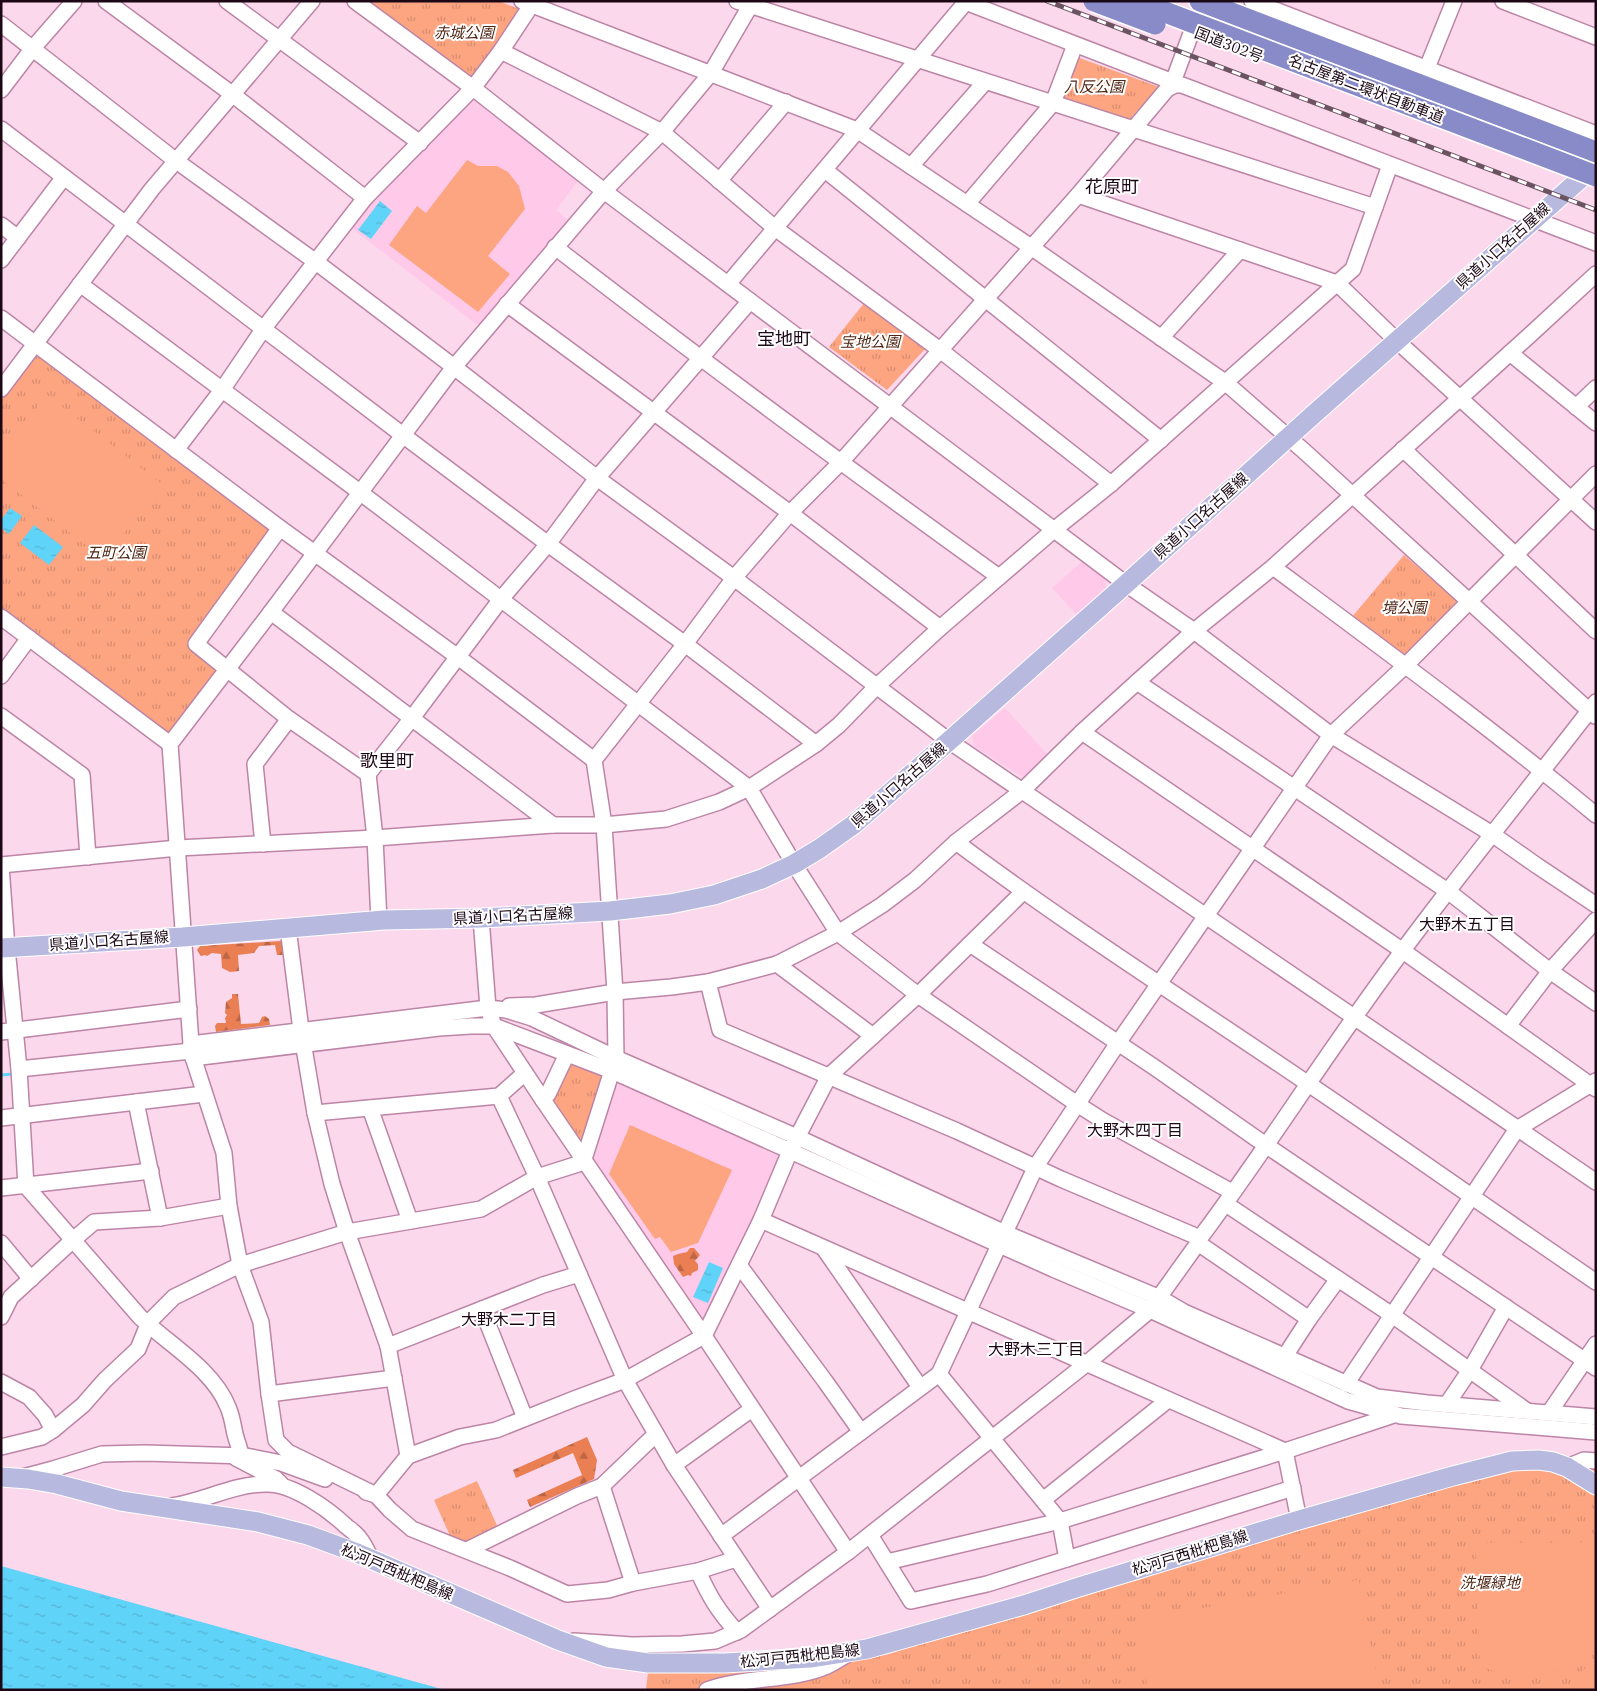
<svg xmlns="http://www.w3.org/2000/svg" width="1597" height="1691" viewBox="0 0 1597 1691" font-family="'IBM Plex Serif','Noto Sans JP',serif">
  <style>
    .built { fill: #ffc9e9 }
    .forest { fill: url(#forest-firs) }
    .park { fill: url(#park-tufts) }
    .pitch { fill: #fda481 }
    .water { fill: url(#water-ripples) }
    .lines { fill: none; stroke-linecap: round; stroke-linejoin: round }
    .stream { stroke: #60d3f8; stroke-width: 3 }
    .minor-casing { stroke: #bc85a6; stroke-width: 18 }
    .major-casing { stroke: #fff; stroke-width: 21 }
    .highway-casing { stroke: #fff; stroke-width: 24 }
    .minor { stroke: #fff; stroke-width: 15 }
    .major { stroke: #b8b9de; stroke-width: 19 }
    .highway { stroke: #898bc8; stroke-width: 21 }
    .rail-casing { stroke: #6c5362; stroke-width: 5 }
    .rail { stroke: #fff; stroke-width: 3; stroke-dasharray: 9; stroke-linecap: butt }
    .highway-bridge-casing { stroke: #fff; stroke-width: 24; stroke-linecap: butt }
    .highway-bridge { stroke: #898bc8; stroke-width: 21 }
    .labels { text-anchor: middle; stroke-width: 4; stroke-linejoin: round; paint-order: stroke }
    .park-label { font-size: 15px; font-style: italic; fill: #4f2513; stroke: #fff }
    .street-label { font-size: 15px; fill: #1c0815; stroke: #fff }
    .neighbourhood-label { font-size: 16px; fill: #1c0815; stroke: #fff }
    .quarter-label { font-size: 18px; fill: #1c0815; stroke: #fff }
  </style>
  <defs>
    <pattern id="forest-firs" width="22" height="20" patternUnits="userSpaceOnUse" patternTransform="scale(1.25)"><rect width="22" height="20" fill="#ea7f54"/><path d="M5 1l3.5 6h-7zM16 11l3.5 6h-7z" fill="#bd6644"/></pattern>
    <pattern id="park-tufts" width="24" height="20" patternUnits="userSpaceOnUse" patternTransform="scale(1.25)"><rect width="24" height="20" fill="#fda481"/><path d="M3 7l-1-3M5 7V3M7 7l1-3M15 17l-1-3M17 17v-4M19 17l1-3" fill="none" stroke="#d88c6f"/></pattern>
    <pattern id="water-ripples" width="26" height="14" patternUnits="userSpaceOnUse" patternTransform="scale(1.25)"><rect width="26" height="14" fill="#60d3f8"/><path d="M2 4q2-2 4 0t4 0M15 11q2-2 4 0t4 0" fill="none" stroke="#53b4d4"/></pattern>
  </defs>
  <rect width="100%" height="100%" fill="#fcd8ed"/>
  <!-- built -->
  <g class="built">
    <path d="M474 100 578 181 556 210 572 223 480 327 350 227 469 103Z"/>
    <path d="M1084 560 1106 580V588L1077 615 1052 588Z"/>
    <path d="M1005 708 1049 756 1027 777 1024 778 974 746 972 736Z"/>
    <path d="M620 1082 781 1152 783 1157 706 1321H699L591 1159 614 1085Z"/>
  </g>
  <!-- forest -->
  <g class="forest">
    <path d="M281 941 284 954 282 955H277L275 945 259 946 254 953 238 955 239 971 230 972 222 968 221 954 212 953 207 956 205 955 201 956 197 950 200 946Z"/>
    <path d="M232 994H238L241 1024 259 1023 262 1017 265 1016 269 1019 270 1025 216 1032 215 1026 217 1023H226L225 1018 227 1015 225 1013 226 1002 232 998Z"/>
    <path d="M690 1248H694L700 1255 695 1261 698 1264V1270L692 1273 691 1276 688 1275 683 1277 674 1264 673 1256 678 1254 687 1252Z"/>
    <path d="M587 1437 597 1460 594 1479 530 1507 527 1500 582 1475 573 1453 516 1478 513 1470Z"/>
  </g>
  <!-- park -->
  <g class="park">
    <path d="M369 1H498L519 9 473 81Z"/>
    <path d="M1077 57 1159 87 1127 122 1059 99Z"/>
    <path d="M865 302 925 349 887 390 829 347Z"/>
    <path d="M38 350 276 528 193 645 220 670 175 733 163 735 1 612V399Z"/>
    <path d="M1404 555 1457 601 1405 657 1352 617Z"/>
    <path d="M568 1059 609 1074 586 1140H578L551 1099Z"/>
    <path d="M1596 1464V1690H646L648 1672 886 1655 1143 1569 1515 1467Z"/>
    <path d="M477 1481 499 1530 464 1545 451 1538 434 1500Z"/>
  </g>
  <!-- pitch -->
  <g class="pitch">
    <path d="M467 160 478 166H497L508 172 519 186 525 209 488 256 510 274 478 312 389 245 417 206 426 213Z"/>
    <path d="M47 395 162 484 104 559 1 479V453Z"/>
    <path d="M630 1125 732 1170 698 1243 671 1252 660 1237 655 1239 609 1174Z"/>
    <path d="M1592 1542 1596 1550V1635L1587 1649 1562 1669 1533 1677 1505 1675 1480 1666 1476 1552 1486 1543Z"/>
    <path d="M1359 1580 1378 1684 1349 1690H1148L1135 1620Z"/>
    <path d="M1596 1659V1690H1587L1576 1676Z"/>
  </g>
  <!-- water -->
  <g class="water">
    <path d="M380 201 392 211 371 239 358 230Z"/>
    <path d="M10 508 22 516 9 534 1 528V520Z"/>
    <path d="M34 525 63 547 49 565 20 543Z"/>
    <path d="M709 1262 723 1268 708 1303 693 1297Z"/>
    <path d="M1 1566 445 1690H1Z"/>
  </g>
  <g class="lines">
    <!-- stream -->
    <path class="stream" d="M1 1075 14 1074"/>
    <defs>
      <g id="minor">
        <path d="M106 1 232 94 365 198"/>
        <path d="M227 1 420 143"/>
        <path d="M355 1 473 88 604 191 1126 584 1194 631 1331 735 1492 834 1536 865 1596 905"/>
        <path d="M522 1 857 130 1031 247 1226 383 1304 451 1595 716"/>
        <path d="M737 1 1375 207"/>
        <path d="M963 1 1173 82"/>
        <path d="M1252 1 1596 134"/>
        <path d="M1503 1 1596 37"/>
        <path d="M1 24 175 160 316 262 454 367 597 478 734 578 949 741 1596 1182"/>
        <path d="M501 51 662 132 775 228 940 350 1111 484"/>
        <path d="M1427 68 1454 1"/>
        <path d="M1169 88 1175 85H1182L1596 243"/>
        <path d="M1 90 33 48 74 1"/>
        <path d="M1 129 404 436 548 544 685 644 816 744"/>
        <path d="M911 166 985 82"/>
        <path d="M825 170 1161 440"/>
        <path d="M719 181 786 102"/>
        <path d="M1078 195 1337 283 1397 341 1596 522"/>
        <path d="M967 204 1053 103 1075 45"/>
        <path d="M1 225 18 238"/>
        <path d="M555 247C701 360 849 469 999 577"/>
        <path d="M1 260 64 177"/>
        <path d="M80 284 361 493 749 788 794 864 838 933 918 995 1077 1104 1102 1120 1232 1192"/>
        <path d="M728 284 966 2"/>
        <path d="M507 304 790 513 940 628"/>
        <path d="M1 318 280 528 458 657 594 760"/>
        <path d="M1161 338 1240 250"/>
        <path d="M1510 353 1596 423"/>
        <path d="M1 389 152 189 312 1"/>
        <path d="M1576 407 1596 388"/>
        <path d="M1403 449 1596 631"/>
        <path d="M176 450 222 390 264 328 365 198 473 88 501 51 534 1"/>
        <path d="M280 528 196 644 289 719 368 774 375 838 379 921"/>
        <path d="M1273 567C1382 648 1491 728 1596 815"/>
        <path d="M271 612 553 825"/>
        <path d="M1 617 170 744"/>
        <path d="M1 676 29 638"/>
        <path d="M1137 682 1449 892 1550 971 1596 1003"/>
        <path d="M1 716 82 775 88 857"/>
        <path d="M1082 732 1403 951 1596 1089"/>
        <path d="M368 774 412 718 501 599 548 544 597 478 750 301"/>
        <path d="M956 842C1071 928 1191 1004 1310 1085 1406 1150 1500 1217 1596 1282"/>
        <path d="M263 844 255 764 289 719"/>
        <path d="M1 865 178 848 375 838 553 825H604L666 819 719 802 749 788 816 744 839 725 877 686 940 628 1055 529 1111 484 1353 269 1390 165"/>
        <path d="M1 866 7 948 19 1069 26 1186 140 1317C168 1344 213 1369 228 1407 232 1416 233 1425 235 1434 237 1442 240 1448 241 1456"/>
        <path d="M481 918 488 1008 494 1026 543 1100 704 1336 848 1552"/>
        <path d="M288 928 301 1030 315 1113 332 1184 347 1232 388 1346 408 1456 376 1495 366 1492"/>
        <path d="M970 944 1154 1067 1267 1146 1596 1368"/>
        <path d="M777 964 873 1036"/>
        <path d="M708 982 720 1030 957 1131 1061 1179 1200 1238"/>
        <path d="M509 1006 536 1005 615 992 671 987 708 982 777 964 838 933 882 905 915 880 956 842 1022 791 1082 732 1137 682 1194 631 1273 567 1531 334 1596 274"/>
        <path d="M1508 1026 1550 971 1596 920"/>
        <path d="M1 1032 189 1009"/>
        <path d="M191 1044 488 1008 506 1010 532 1018 616 1058 797 1137 1005 1233 1160 1298 1184 1312 1377 1397 1427 1403 1596 1417"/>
        <path d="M193 1058 439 1028 471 1026H494L612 1071 648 1087 1053 1269 1150 1310 1348 1401 1401 1416 1596 1432"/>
        <path d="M19 1069 191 1051"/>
        <path d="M499 1096 537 1177 625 1380 674 1465 770 1609"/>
        <path d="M543 1100 548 1094 567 1054"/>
        <path d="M136 1102 160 1218"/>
        <path d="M370 1108 410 1221"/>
        <path d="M315 1113 499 1096 525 1073"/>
        <path d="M1 1118 204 1094"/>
        <path d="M1 1188 151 1171"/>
        <path d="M1226 1204 1392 1315 1527 1411"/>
        <path d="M761 1220 1285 1451 1299 1520"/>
        <path d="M1 1243 31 1279"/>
        <path d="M1198 1243 1309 1319"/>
        <path d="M825 1250 920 1387"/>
        <path d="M739 1265 825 1381 861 1432"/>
        <path d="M482 1309 525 1418"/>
        <path d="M1 1317 11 1297 73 1240 94 1222 160 1218 229 1206"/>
        <path d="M388 1346 543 1285 579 1274"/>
        <path d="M1285 1356 1309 1319 1338 1279"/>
        <path d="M939 1374 1060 1521 1067 1559"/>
        <path d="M1 1382 29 1397 45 1415 53 1430"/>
        <path d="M1346 1384 1517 1129 1596 1081"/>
        <path d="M269 1394 394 1378"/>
        <path d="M1447 1404 1470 1370 1506 1307"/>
        <path d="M1549 1413 1596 1344"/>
        <path d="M1 1447 42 1437 53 1430 83 1405 105 1380 138 1349 149 1322 174 1297 240 1265 347 1232 481 1209 537 1177 578 1164 584 1159 616 1058 615 992 604 825 594 760 685 644 734 578 790 513 840 463 1078 195 1173 82 1203 1"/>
        <path d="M408 1456 460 1437 496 1430 574 1399 625 1380 704 1336 761 1220 790 1151 829 1076 918 995 1023 892"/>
        <path d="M236 1458 276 1479 281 1484"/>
        <path d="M674 1465 752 1409"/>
        <path d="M1567 1467 1584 1460 1596 1461"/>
        <path d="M23 1477 53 1469 102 1454 145 1453 246 1456 281 1463 325 1479"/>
        <path d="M602 1486 633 1583"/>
        <path d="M1043 1500 1168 1400"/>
        <path d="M172 1506C204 1501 234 1484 266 1484 292 1483 328 1509 346 1526 351 1530 357 1534 360 1539 365 1545 368 1553 371 1559"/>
        <path d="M870 1535 911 1601 987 1584 1293 1488"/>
        <path d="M721 1536 939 1374 1036 1166 1118 1043 1331 735 1405 666 1596 474"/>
        <path d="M467 1550 577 1496 602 1486 656 1434"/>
        <path d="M736 1559 698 1571 633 1583 608 1590 567 1594 510 1568 412 1529 390 1510 376 1495 288 1452 276 1440 269 1394 261 1322 240 1265 229 1206 224 1153 191 1051V1044L170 744 271 612 454 367 604 191 662 132 711 73 753 1"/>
        <path d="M887 1562 1060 1521 1285 1451 1394 1415"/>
        <path d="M698 1571C709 1596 718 1611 737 1632"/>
        <path d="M574 1641 632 1645 682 1644 715 1641 741 1630 848 1552 1086 1364 1150 1310 1198 1243 1200 1238C1254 1166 1302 1091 1354 1018 1430 909 1515 807 1596 702"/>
        <path d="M707 1690C745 1676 790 1682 827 1666 834 1663 841 1658 848 1654"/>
      </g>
      <g id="major">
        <path d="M1 948 183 937 384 920 481 918 610 911 670 904 714 895 762 879 794 864 819 849 853 825 949 741 1126 584 1314 414 1596 165"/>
        <path d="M1 1477 28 1479 57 1484 121 1501 258 1522 308 1535 357 1553 558 1640 606 1657 648 1663H725L810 1658 867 1649 1024 1605 1079 1587 1299 1520 1453 1476 1512 1461 1539 1460 1553 1462 1567 1467 1596 1485"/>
      </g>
      <path id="highway" d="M1200 1 1596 152"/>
    </defs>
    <!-- minor casing -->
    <use href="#minor" class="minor-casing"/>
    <!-- major casing -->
    <use href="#major" class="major-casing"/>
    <!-- highway casing -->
    <use href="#highway" class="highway-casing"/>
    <!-- minor -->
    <use href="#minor" class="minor"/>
    <!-- major -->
    <use href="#major" class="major"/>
    <!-- highway -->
    <use href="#highway" class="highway"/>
    <defs>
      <path id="rail" d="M1047 1 1596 210"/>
    </defs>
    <!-- rail casing -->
    <use href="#rail" class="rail-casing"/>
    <!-- rail -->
    <use href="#rail" class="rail"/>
    <defs>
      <g id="highway-bridge">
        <path d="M1094 1 1155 24"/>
        <path d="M1136 1 1596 176"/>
      </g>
    </defs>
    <!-- highway-bridge casing -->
    <use href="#highway-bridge" class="highway-bridge-casing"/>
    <!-- highway-bridge -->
    <use href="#highway-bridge" class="highway-bridge"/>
  </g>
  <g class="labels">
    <!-- park labels -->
    <g class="park-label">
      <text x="464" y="38">赤城公園</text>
      <text x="1094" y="92">八反公園</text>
      <text x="870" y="347">宝地公園</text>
      <text x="116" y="558">五町公園</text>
      <text x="1404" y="613">境公園</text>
      <text x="1490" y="1588">洗堰緑地</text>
    </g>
    <!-- street labels -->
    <g class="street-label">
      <text transform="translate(1229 45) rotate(21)" y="5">国道302号</text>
      <text transform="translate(1366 89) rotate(21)" y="5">名古屋第二環状自動車道</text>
      <text transform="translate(1503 246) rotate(-42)" y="5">県道小口名古屋線</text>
      <text transform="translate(1201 516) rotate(-42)" y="5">県道小口名古屋線</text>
      <text transform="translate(899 785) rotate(-41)" y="5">県道小口名古屋線</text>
      <text transform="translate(513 916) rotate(-3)" y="5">県道小口名古屋線</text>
      <text transform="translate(109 941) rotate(-4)" y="5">県道小口名古屋線</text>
      <text transform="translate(1190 1553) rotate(-17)" y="5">松河戸西枇杷島線</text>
      <text transform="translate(397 1572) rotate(23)" y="5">松河戸西枇杷島線</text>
      <text transform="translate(800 1656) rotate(-6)" y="5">松河戸西枇杷島線</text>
    </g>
    <!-- neighbourhood labels -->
    <g class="neighbourhood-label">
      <text x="1467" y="930">大野木五丁目</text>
      <text x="1135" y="1136">大野木四丁目</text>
      <text x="509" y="1325">大野木二丁目</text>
      <text x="1036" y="1355">大野木三丁目</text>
    </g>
    <!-- quarter labels -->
    <g class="quarter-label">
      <text x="1112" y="193">花原町</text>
      <text x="784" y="345">宝地町</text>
      <text x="387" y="767">歌里町</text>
    </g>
  </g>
  <!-- border -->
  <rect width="1597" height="1691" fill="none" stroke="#1c0815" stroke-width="5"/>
</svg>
